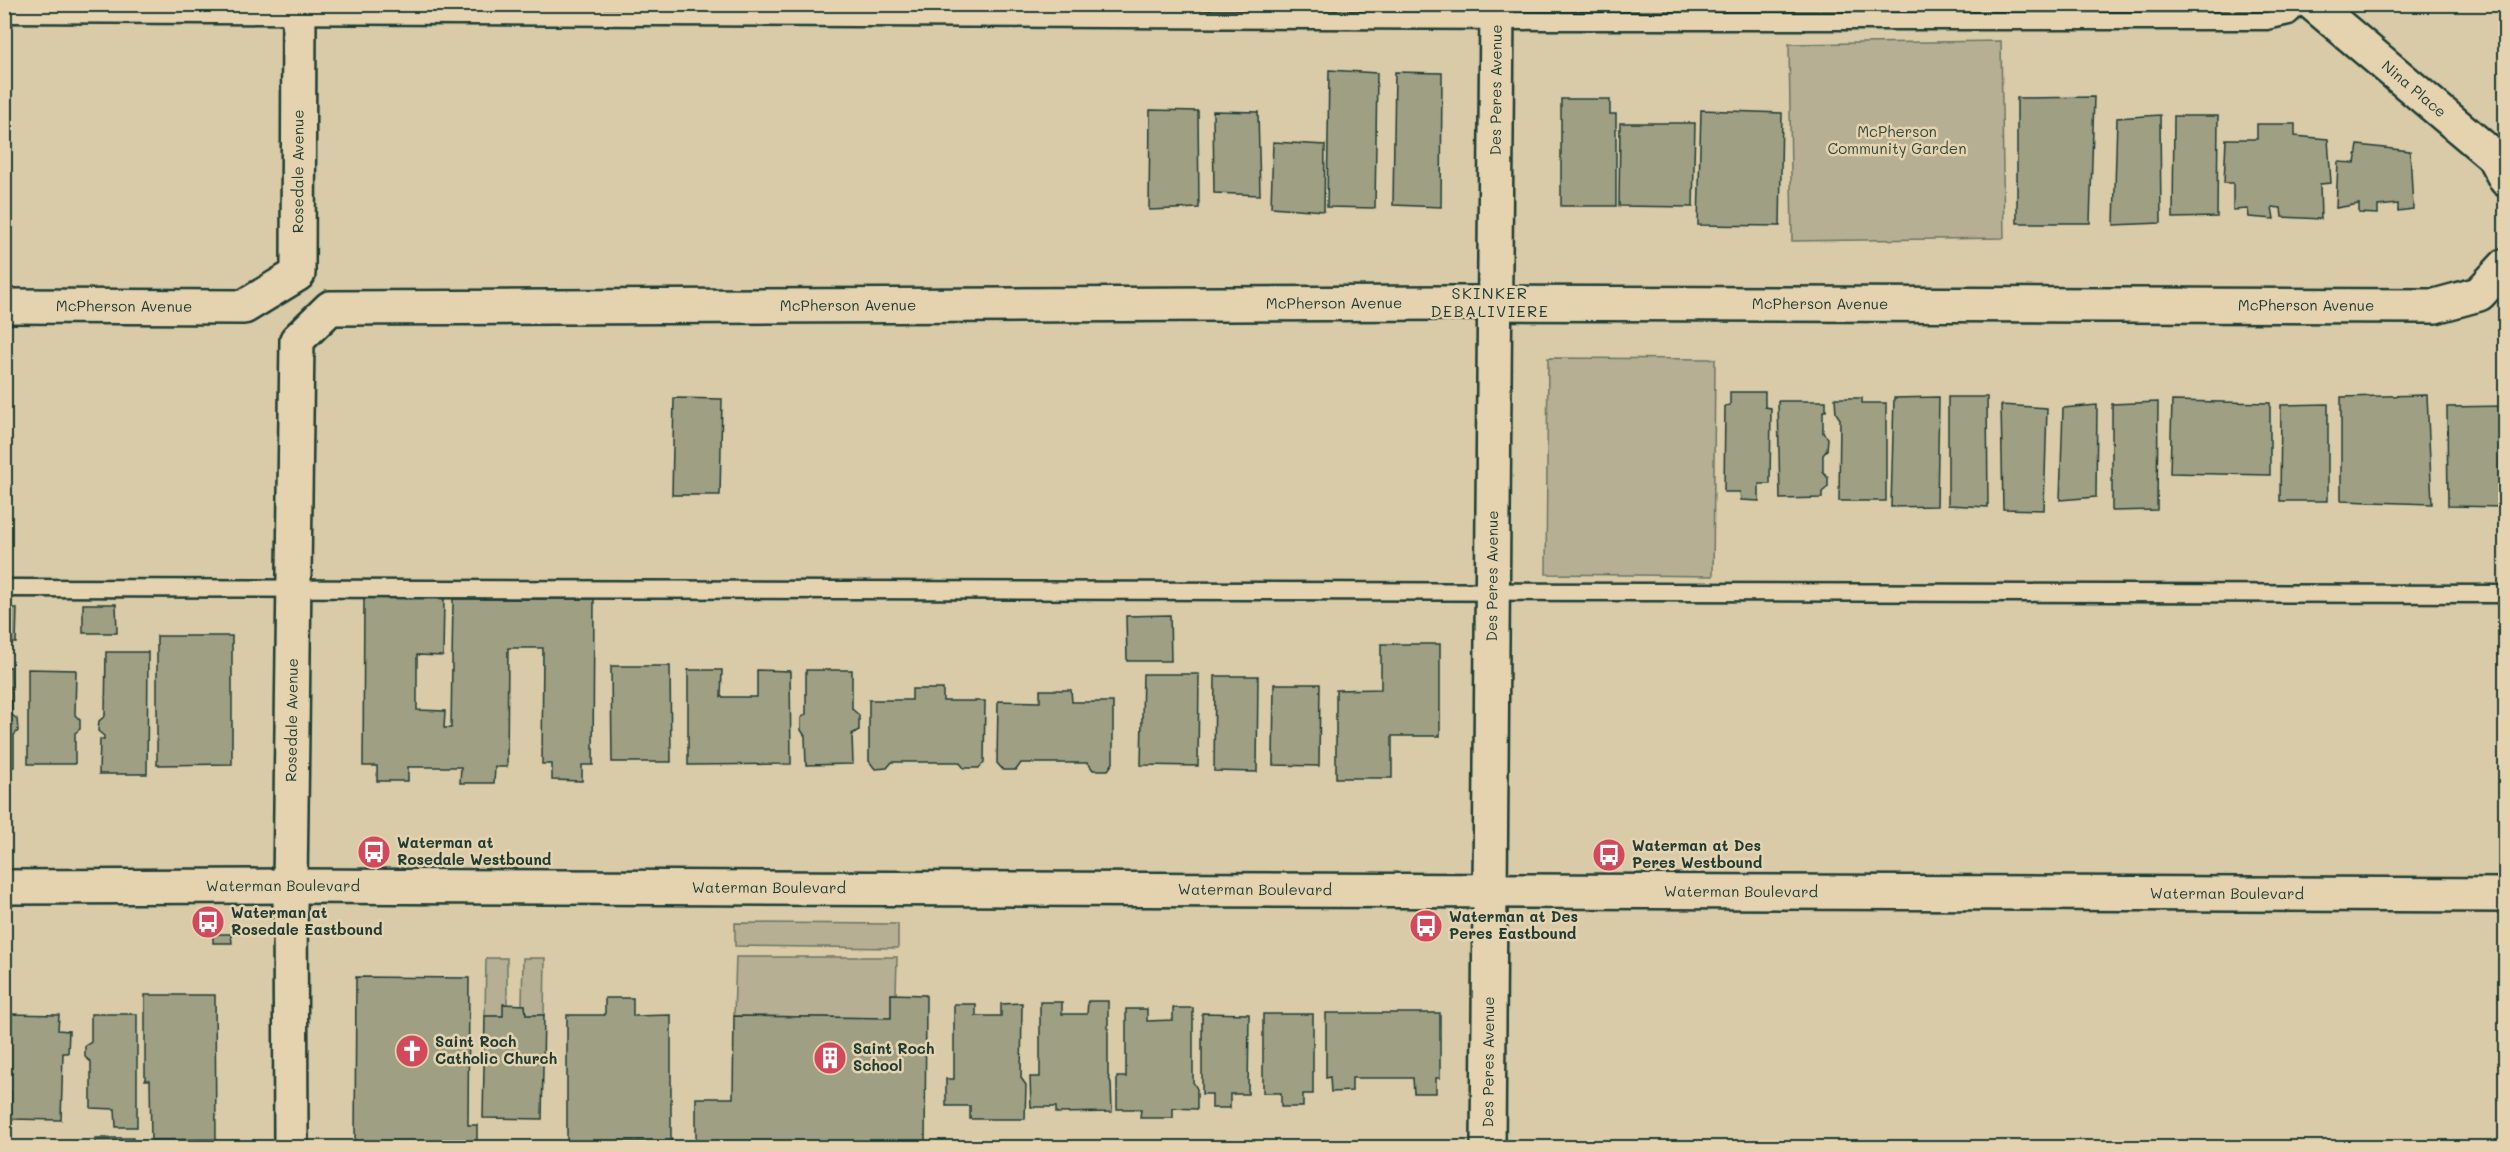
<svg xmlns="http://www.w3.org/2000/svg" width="2510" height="1152" viewBox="0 0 2510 1152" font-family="Mali,sans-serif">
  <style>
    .green { fill: #b6af93; stroke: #6a7664; stroke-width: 1.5 }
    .building { fill: #9f9f84; stroke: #1f3d34; stroke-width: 1.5 }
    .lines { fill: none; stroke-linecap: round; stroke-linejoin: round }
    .service-casing { stroke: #1f3d34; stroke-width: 21 }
    .minor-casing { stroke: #1f3d34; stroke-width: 38 }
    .tertiary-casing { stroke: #1f3d34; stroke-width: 38 }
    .service { stroke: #e5d3b0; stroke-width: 16 }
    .minor { stroke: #e5d3b0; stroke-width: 33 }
    .tertiary { stroke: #e5d3b0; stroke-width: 33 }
    .labels { text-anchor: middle; stroke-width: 5; stroke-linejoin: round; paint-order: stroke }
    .street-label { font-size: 15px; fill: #1f3d34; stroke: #e5d3b0 }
    .park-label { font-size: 15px; fill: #2e483e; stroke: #e5d3b0 }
    .poi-label { font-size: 15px; font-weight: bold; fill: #1f3d34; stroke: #e5d3b0; text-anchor: start }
    .neighbourhood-label { font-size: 16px; letter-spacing: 1.5px; fill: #1f3d34; stroke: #e5d3b0 }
  </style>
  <rect width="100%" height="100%" fill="#d9caa8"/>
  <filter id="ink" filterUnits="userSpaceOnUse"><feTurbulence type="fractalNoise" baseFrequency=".0167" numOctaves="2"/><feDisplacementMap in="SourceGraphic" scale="12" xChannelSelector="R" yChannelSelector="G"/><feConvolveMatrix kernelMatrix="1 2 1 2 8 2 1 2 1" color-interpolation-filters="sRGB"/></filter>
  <g filter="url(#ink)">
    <!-- green -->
    <g class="green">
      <path d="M1321 4H1458V7L1321 6Z"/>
      <path d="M2001 41 2004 238 1792 241 1789 44Z"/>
      <path d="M1548 358 1715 359 1713 576 1546 574Z"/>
      <path d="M735 923 898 924V948L735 946Z"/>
      <path d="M736 957H897L896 994H891V1018L734 1016Z"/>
      <path d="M486 958H507V1004L503 1016H485Z"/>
      <path d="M523 958H545L544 1015H526L525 1005H522Z"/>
    </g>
    <!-- building -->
    <g class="building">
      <path d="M1329 70 1377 73 1375 208 1327 207Z"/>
      <path d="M1395 72 1442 73 1441 207 1393 205Z"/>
      <path d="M2094 97 2090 223H2017V98Z"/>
      <path d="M1561 99H1610V114H1616V206H1561Z"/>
      <path d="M1150 110 1198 111 1199 208 1149 210Z"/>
      <path d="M1701 110 1782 113 1780 226 1698 225Z"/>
      <path d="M1213 111 1258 112 1260 195 1214 193Z"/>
      <path d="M2160 115 2161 223 2114 225 2117 118Z"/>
      <path d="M2174 116H2218L2217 217 2173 218Z"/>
      <path d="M1620 123H1695L1693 207 1619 206Z"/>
      <path d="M2257 124H2295V136L2328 139 2331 183 2320 184 2321 219 2282 217 2281 208 2272 207 2274 219 2249 217 2248 209 2233 210V183H2224L2226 139H2257Z"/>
      <path d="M1273 142 1325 145 1324 211 1271 207Z"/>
      <path d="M2358 145 2410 151 2413 209 2398 211V204L2378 206V214L2359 213V204L2336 208 2338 162 2355 163Z"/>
      <path d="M1730 392H1765V407L1771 408 1770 484H1759V501L1741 500 1740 492H1724L1725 406 1730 405Z"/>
      <path d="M2427 395 2432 504 2341 501V397Z"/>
      <path d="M1939 397 1937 506 1891 507 1894 398Z"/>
      <path d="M1948 397H1987L1988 507 1948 505Z"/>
      <path d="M674 398 722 399 720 495H672Z"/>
      <path d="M1835 398H1862V403H1886V501H1839L1840 419 1836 413Z"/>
      <path d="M1778 401H1826V411H1823V433L1828 438 1827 450 1823 455V472L1828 478V487L1822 492V498L1780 499Z"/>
      <path d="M2172 401 2270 403V475L2170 473Z"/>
      <path d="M2158 402 2157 510 2112 511V404Z"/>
      <path d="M2328 404V501H2280L2281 405Z"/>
      <path d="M2001 405 2047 408 2044 510 2003 509Z"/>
      <path d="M2097 405 2096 497 2060 500 2063 408Z"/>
      <path d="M2506 406V507L2448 506 2447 407Z"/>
      <path d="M364 597 444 598 443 656 417 655V710L445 711 444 728H451L453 599H594L593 765H582V781L552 780V764H542L543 648H508L507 767H495L494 783H460L461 767H408V781H377V766H363Z"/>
      <path d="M83 604H116L117 633H83Z"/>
      <path d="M4 608H17L16 643H4Z"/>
      <path d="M1170 615 1171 661H1127L1126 616Z"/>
      <path d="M157 636H232V764L157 765Z"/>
      <path d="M1381 644H1440V736H1392V778H1336V690L1381 689Z"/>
      <path d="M106 652H148L147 774H99L100 739H104V736L98 731 99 721 105 716Z"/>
      <path d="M611 666H670L671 762H612Z"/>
      <path d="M4 667H11L12 715 17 719 18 731 14 735V767H4Z"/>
      <path d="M28 669 76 670 75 715 80 720V729L75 733V764H28Z"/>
      <path d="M688 670H722L721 697H757V670L790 671 791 764 688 765Z"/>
      <path d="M806 670H852V709L859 715V730L852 734 853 764 806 765 805 736 801 730V718L806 714Z"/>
      <path d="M1143 674H1199L1198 766 1141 765Z"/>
      <path d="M1215 676H1258L1257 772 1214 771Z"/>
      <path d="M1274 684H1320L1319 766 1273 765Z"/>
      <path d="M912 689H943V701H985L984 762 979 768H964L959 762H892L887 768 875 769 869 761V700H912Z"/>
      <path d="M1040 690H1071L1072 702H1113V763L1108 770H1093L1088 763H1021L1016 770H1003L997 763 998 701 1040 702Z"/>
      <path d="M213 934H231L232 943H213Z"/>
      <path d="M356 977 469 978 468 1125H477V1148H355Z"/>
      <path d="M891 994 926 995 925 1148H696V1098H733L734 1016 891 1018Z"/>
      <path d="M145 995H215L216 1139 151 1140 150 1080H145Z"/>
      <path d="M605 998H633V1016L671 1015V1142H567V1015H605Z"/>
      <path d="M1088 1001H1108V1075L1111 1083 1112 1112 1056 1113V1107H1031L1030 1077H1040V1002H1062V1014H1087Z"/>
      <path d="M1022 1003 1021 1078 1026 1085 1025 1119H970V1106H946V1079H954V1004H976V1016H1001V1004Z"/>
      <path d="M503 1004 525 1005 526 1015H544L542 1119 483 1118 485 1016H503Z"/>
      <path d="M1173 1008H1193V1082L1197 1089V1109L1173 1108V1118H1140L1141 1109H1117V1077H1126V1009H1147V1021L1173 1020Z"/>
      <path d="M1202 1013 1249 1014 1248 1094H1230V1108H1212V1094H1202Z"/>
      <path d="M1326 1013H1440V1078H1436V1093H1414L1413 1078H1352V1091L1331 1092 1330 1077 1326 1078Z"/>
      <path d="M8 1014 59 1015 58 1030 69 1031 68 1053H63L61 1120 11 1119V1091L8 1090 9 1072H7Z"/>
      <path d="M91 1014H137V1127H116L115 1109 91 1108V1062L85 1057V1046L91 1042Z"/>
      <path d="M1263 1014H1313V1094H1303V1107H1281V1093H1263Z"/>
      <rect x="95" y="1138" width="38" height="10"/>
      <rect x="210" y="1141" width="29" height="7"/>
      <rect x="1262" y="1143" width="43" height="5"/>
    </g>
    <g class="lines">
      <defs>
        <g id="service">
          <path d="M4 14 1547 21H2267L2289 16 2302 4"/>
          <path d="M4 588 2506 594"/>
        </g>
        <g id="minor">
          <path id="s1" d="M2313 4 2493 156 2506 180"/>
          <path id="s2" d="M4 306 244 307 298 274 299 4"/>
          <path id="s3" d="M4 887 290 886 2506 895"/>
          <path id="s4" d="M291 1148 290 886 297 340 330 308 1453 303 2435 306 2479 294 2506 265"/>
        </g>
        <g id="tertiary">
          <path id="s5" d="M1488 1148 1497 4"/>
        </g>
      </defs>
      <!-- service casing -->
      <use href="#service" class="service-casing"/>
      <!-- minor casing -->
      <use href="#minor" class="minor-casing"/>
      <!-- tertiary casing -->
      <use href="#tertiary" class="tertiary-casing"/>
      <!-- service -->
      <use href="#service" class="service"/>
      <!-- minor -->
      <use href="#minor" class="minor"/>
      <!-- tertiary -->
      <use href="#tertiary" class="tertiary"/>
    </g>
  </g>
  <!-- icons -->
  <defs>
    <symbol id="bus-disc" viewBox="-11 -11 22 22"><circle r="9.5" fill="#d1495b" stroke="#e5d3b0"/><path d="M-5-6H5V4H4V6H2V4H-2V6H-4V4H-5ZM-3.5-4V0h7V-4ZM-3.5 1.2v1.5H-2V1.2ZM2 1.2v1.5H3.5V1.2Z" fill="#fff"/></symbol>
    <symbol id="church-disc" viewBox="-11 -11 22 22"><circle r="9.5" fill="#d1495b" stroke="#e5d3b0"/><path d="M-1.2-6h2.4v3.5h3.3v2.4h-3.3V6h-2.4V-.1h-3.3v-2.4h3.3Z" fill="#fff"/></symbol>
    <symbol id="building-disc" viewBox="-11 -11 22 22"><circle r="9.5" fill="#d1495b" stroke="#e5d3b0"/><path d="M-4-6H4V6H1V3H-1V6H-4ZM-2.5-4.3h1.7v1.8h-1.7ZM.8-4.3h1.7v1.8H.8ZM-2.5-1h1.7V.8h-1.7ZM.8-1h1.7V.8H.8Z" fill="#fff"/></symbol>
  </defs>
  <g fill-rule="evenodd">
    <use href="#bus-disc" x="355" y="833" width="38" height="38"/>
    <use href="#bus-disc" x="1590" y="836" width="38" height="38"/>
    <use href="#bus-disc" x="189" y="903" width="38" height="38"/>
    <use href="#bus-disc" x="1407" y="907" width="38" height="38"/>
    <use href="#church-disc" x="393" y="1032" width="38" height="38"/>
    <use href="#building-disc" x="811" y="1039" width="38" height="38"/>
  </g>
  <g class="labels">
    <!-- street labels -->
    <g class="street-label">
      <text dy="5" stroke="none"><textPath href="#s1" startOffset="132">Nina Place</textPath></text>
      <text dy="5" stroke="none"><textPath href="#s5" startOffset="1058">Des Peres Avenue</textPath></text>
      <text dy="5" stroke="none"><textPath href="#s2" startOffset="406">Rosedale Avenue</textPath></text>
      <text dy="5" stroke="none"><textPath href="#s4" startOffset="1858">McPherson Avenue</textPath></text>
      <text dy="5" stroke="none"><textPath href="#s4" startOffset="2344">McPherson Avenue</textPath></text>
      <text dy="5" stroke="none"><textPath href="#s4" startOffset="1372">McPherson Avenue</textPath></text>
      <text dy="5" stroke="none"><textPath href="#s4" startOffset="2830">McPherson Avenue</textPath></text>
      <text dy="5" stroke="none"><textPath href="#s2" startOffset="120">McPherson Avenue</textPath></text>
      <text dy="5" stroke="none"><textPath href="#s5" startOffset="572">Des Peres Avenue</textPath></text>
      <text dy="5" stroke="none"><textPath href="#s4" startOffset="428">Rosedale Avenue</textPath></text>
      <text dy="5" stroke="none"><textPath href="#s3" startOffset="279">Waterman Boulevard</textPath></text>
      <text dy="5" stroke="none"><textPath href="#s3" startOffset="765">Waterman Boulevard</textPath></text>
      <text dy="5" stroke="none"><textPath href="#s3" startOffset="1251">Waterman Boulevard</textPath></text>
      <text dy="5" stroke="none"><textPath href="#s3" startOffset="1737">Waterman Boulevard</textPath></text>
      <text dy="5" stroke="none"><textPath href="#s3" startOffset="2223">Waterman Boulevard</textPath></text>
      <text dy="5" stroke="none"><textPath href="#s5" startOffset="86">Des Peres Avenue</textPath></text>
    </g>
    <!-- park labels -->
    <g class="park-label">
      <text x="1897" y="137">McPherson<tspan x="1897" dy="17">Community Garden</tspan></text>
    </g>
    <!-- poi labels -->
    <g class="poi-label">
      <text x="397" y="848">Waterman at<tspan x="397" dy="17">Rosedale Westbound</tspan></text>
      <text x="1632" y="851">Waterman at Des<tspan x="1632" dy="17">Peres Westbound</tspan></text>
      <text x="231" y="918">Waterman at<tspan x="231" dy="17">Rosedale Eastbound</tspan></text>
      <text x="1449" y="922">Waterman at Des<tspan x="1449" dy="17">Peres Eastbound</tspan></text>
      <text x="435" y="1047">Saint Roch<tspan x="435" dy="17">Catholic Church</tspan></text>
      <text x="853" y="1054">Saint Roch<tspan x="853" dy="17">School</tspan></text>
    </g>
    <!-- neighbourhood labels -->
    <g class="neighbourhood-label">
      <text x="1490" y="299">SKINKER<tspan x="1490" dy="18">DEBALIVIERE</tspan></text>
    </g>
  </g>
  <!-- margin -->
  <rect width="2510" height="1152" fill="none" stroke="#e5d3b0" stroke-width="24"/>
  <rect x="12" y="12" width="2486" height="1128" fill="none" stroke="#1f3d34" stroke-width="2" filter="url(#ink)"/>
</svg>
